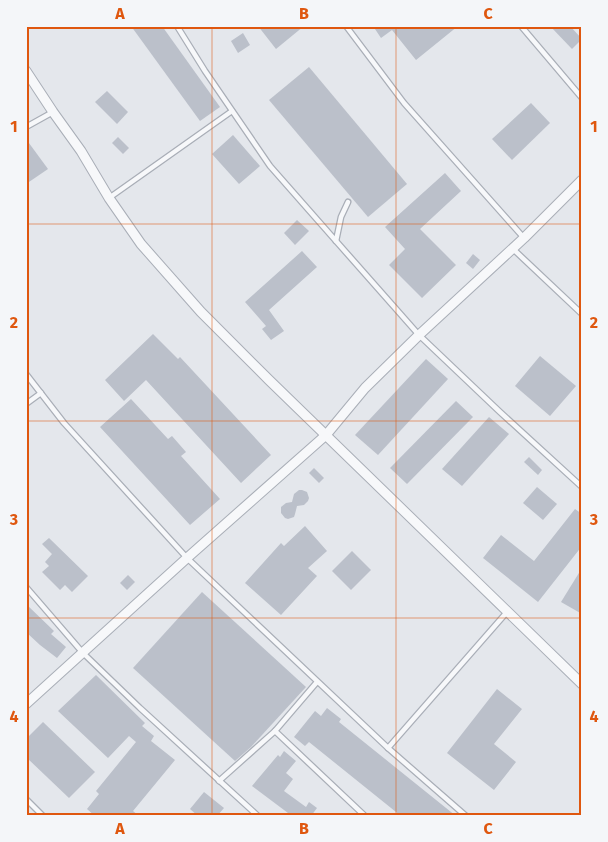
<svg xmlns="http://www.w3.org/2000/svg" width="608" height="842" viewBox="0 0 608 842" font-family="'Fira Sans',sans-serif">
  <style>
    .building { fill: #bbc0ca }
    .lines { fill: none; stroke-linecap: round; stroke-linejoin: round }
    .service-casing { stroke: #a9aeb7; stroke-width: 7 }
    .minor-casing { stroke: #a9aeb7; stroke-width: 11 }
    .service { stroke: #f7f8fa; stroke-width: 4.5 }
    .minor { stroke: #f7f8fa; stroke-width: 9 }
    .grid { fill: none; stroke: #df570f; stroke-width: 1; stroke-opacity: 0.55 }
    .neatline { fill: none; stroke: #df570f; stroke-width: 2 }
    .grid-label { font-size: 16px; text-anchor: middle; font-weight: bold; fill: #df570f }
  </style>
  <rect width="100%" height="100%" fill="#e4e7ec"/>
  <!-- building -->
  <g class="building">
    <path d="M131 26H162L220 107 200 121Z"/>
    <path d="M258 26H304L276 49Z"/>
    <path d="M373 26H458L416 60 392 30 381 38Z"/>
    <path d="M550 26H570L582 39 572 49Z"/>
    <path d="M243 33 250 45 238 53 231 41Z"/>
    <path d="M309 67 407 184 368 217 269 100Z"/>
    <path d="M107 91 128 112 117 124 95 102Z"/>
    <path d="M531 103 550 123 512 160 492 139Z"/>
    <path d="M233 135 260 166 239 184 212 154Z"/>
    <path d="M118 137 129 148 123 154 112 143Z"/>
    <path d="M26 139 48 169 26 184Z"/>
    <path d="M445 173 461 191 420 229 456 265 422 298 389 265 405 249 385 227Z"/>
    <path d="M297 220 309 231 295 245 284 233Z"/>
    <path d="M302 251 317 267 269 310 284 331 271 340 262 329 266 326 245 302Z"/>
    <path d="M473 254 480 260 473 269 466 263Z"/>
    <path d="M153 334 178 359 180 357 271 455 241 483 146 380 124 401 105 380Z"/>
    <path d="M540 356 576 386 550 416 515 386Z"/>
    <path d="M426 359 448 379 378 455 355 435Z"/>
    <path d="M131 399 168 439 172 436 186 452 181 456 220 499 190 525 100 427Z"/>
    <path d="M456 401 473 417 407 484 390 468Z"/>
    <path d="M489 417 509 434 462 486 442 469Z"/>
    <path d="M529 457 542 470 538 475 524 462Z"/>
    <path d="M314 468 324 478 319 483 309 473Z"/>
    <path d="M537 487 557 504 543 520 523 503Z"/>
    <path d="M299 490H302L307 492 309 498 308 501 304 505 297 506 295 514 294 517 288 519 285 518 281 513V507L286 503 292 502 294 494Z"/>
    <path d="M575 509 582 514V546L538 602 483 558 501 535 534 561Z"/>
    <path d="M305 526 327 551 308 568 317 576 281 615 245 583 281 543 284 546Z"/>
    <path d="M49 538 88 576 72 592 65 585 60 590 42 572 49 566 45 562 52 554 42 544Z"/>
    <path d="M352 551 371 570 351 590 332 571Z"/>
    <path d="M582 568V614L561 602Z"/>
    <path d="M128 575 135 582 127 590 120 583Z"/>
    <path d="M202 592 306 687 251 747 235 761 133 668Z"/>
    <path d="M26 604 54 631 51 634 66 647 57 658 40 645 26 632Z"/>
    <path d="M96 675 145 723 142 726 154 736 151 741 175 760 133 811 139 816H95L87 809 99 794 96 791 136 742 129 736 108 758 58 711Z"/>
    <path d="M497 689 522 709 494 744 516 762 494 790 447 753Z"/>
    <path d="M327 708 341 719 339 722 456 816H401L309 742 305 746 294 737 315 711 321 716Z"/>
    <path d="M43 722 95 772 69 798 26 757V739Z"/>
    <path d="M284 751 296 761 286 773 293 779 284 791 306 807 309 802 317 808 311 816H292L252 786 278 755 280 757Z"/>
    <path d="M204 792 224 808 217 816H198L190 809Z"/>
  </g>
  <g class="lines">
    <defs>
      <g id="service">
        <path d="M177 26 205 71 270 166 336 241 419 335 500 412 582 487"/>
        <path d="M346 26 404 103 524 238"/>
        <path d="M521 26 582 98"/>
        <path d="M26 127 53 112"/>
        <path d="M109 198 232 111"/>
        <path d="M336 241 341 217 348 202"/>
        <path d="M512 248 582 314"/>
        <path d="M26 374 64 423 187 558 388 748 466 816"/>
        <path d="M26 404 41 393"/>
        <path d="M26 587 83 653 140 708 258 816"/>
        <path d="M275 731 365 816"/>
        <path d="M388 748 507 612"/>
        <path d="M219 781 275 731 317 682"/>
        <path d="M26 799 43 816"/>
      </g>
      <g id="minor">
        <path d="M26 71 53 112 81 151 109 198 141 244 201 312 269 380 582 684"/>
        <path d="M26 704 187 558 326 435 365 388 419 335 524 238 582 180"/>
      </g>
    </defs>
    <!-- service casing -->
    <use href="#service" class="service-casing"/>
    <!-- minor casing -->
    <use href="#minor" class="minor-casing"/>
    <!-- service -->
    <use href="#service" class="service"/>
    <!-- minor -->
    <use href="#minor" class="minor"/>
  </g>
  <!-- grid -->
  <path class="grid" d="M212 26V816M396 26V816M26 224H582M26 421H582M26 618H582"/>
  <!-- border -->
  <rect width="608" height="842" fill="none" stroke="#f4f6f9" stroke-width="55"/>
  <rect x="28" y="28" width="552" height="786" class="neatline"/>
  <g class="grid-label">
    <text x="120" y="19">A</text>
    <text x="304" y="19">B</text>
    <text x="488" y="19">C</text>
    <text x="14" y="132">1</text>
    <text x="594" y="132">1</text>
    <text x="14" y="328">2</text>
    <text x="594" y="328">2</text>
    <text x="14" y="525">3</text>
    <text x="594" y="525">3</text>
    <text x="14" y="722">4</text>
    <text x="594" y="722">4</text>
    <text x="120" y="834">A</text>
    <text x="304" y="834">B</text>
    <text x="488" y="834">C</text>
  </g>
</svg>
